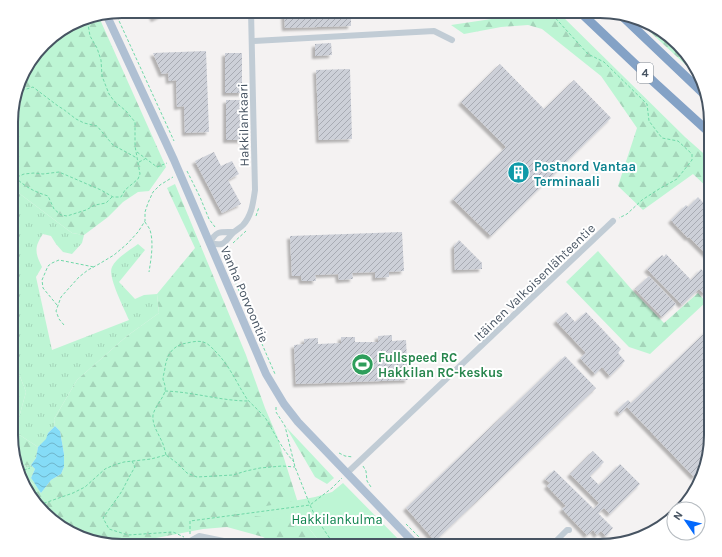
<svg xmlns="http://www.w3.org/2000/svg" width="722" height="557" viewBox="0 0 722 557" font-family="Karla,sans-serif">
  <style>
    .grass { fill: url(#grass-tufts) }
    .forest { fill: url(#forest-firs) }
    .green { fill: #bdf5d4 }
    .water { fill: url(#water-waves) }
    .building { fill: url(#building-hatch); filter: url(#shadow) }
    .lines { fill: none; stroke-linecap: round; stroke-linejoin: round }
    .path { stroke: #70d8a8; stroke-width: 1; stroke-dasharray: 3 2; stroke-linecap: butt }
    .minor { stroke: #c1ccd5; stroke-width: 6 }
    .major { stroke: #afc0d3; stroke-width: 8 }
    .highway { stroke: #84a2c6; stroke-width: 9 }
    .labels { text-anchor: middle; stroke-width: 4; stroke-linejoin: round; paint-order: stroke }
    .shield { fill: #fff; stroke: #7e8791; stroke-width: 1 }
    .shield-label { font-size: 12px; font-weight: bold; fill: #475462 }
    .street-label { font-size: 13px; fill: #475462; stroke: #fff }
    .culture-label { font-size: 13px; font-weight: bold; fill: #0d838f; stroke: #fff; text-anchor: start }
    .leisure-label { font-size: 13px; font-weight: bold; fill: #27864d; stroke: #fff; text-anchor: start }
    .park-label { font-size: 13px; fill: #0c824c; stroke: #fff }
    .rim { fill: none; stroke: #475462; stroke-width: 2 }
  </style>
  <defs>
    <pattern id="grass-tufts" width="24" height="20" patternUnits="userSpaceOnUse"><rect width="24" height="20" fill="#bdf5d4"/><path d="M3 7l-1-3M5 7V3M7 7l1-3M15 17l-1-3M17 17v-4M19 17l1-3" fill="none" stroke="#a4d4b9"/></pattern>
    <pattern id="forest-firs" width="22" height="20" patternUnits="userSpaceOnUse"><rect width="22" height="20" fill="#bdf5d4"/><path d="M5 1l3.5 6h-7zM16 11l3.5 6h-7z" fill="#a4d4b9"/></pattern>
    <pattern id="water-waves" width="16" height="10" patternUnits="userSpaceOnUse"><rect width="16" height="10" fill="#85dcf7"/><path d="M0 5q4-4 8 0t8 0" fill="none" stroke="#6fb5cb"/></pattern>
    <pattern id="building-hatch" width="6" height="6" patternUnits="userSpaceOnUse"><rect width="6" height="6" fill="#cdd0d8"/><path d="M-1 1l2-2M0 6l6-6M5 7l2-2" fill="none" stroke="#a8abb3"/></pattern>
    <filter id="shadow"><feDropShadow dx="-3" dy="3" stdDeviation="1" flood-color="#0004"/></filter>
  </defs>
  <rect width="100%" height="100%" fill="#f4f2f2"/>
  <!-- grass -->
  <g class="grass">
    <path d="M12 188 72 233 84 235 82 243 72 254 63 252 56 244 51 236 43 234C34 247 35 253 42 267L36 277 52 350 129 320C125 310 107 276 112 267 116 258 130 250 138 244L145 250 119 282 135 299 144 295 157 294 159 313 127 336 77 380 54 419 55 426 48 433 47 439 38 447 15 432 26 392 11 353Z"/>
    <path d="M31 465 35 469 31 478 36 484 38 488 25 477 21 480 18 466Z"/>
  </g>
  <!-- forest -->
  <g class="forest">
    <path d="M525 11H557L685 137 711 160V191L693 174 643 210 618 186 637 128 601 76 542 29 528 25 501 27 464 34 451 25 526 14Z"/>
    <path d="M98 15 166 167 149 191 138 192 123 202 108 217 84 235 72 233 12 188V107L26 67 49 38 86 17Z"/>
    <path d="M635 18 642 19 673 39 700 73 701 79Z"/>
    <path d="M175 184 246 355 265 408 277 436 304 522 323 546H279L263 537 227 527 203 529 156 538 154 545 148 546H115L79 537 49 518 23 484 21 480 24 477 38 488 41 493 51 480 61 474 64 467V454L60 431 55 426 54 419 77 380 127 336 159 313 157 294 195 248 167 188Z"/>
    <path d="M598 251 633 291 664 323 698 293 706 302 650 354 629 347 566 282Z"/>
    <path d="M11 353 26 392 15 432 38 447 36 458 31 465 18 466 11 442Z"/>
    <path d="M286 427 334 478 327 484 315 477Z"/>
  </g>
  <!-- green -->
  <path class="green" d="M343 483 405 546H323L304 522 228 513 315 497 332 492Z"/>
  <!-- water -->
  <path class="water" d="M55 426 60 431 64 454V467L61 474 51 480 41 493C37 488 35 483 31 478L35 469 31 465 36 458 38 447 46 439 48 433Z"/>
  <!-- building -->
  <g class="building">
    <path d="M150 11H171L154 19Z"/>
    <path d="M284 11H351V26L285 28Z"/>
    <path d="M331 43 332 55 315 56V44Z"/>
    <path d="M206 51 209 132 185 133 184 106 177 107 176 80 169 81 168 73 162 74 153 53Z"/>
    <rect x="225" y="53" width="17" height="40"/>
    <path d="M500 64 544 109 574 80 611 118 491 236 453 199 506 147 461 102Z"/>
    <path d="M350 69 352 139 319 140 316 70Z"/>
    <rect x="226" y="100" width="17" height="40"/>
    <path d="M214 152 221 166 232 161 239 174 228 180 241 204 222 213 195 161Z"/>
    <path d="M698 197 711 211V259L689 237 688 238 671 220 686 205 688 207Z"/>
    <path d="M402 232 404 271 389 272V277L375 278V272L352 273 353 279 339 280 338 274 315 275 316 281H302L301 276H292L290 236Z"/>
    <path d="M459 240 482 263V269L455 270 454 246Z"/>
    <path d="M666 254 691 280 701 269 711 279V287L704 294 699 289 682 305 647 269 662 255 664 257Z"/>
    <path d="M649 276 676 304 662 317 635 289Z"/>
    <path d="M566 312 575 322 586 312 621 349 618 353 625 361 610 376 602 367 595 374 580 358 586 353 556 321Z"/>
    <path d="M711 327V442L705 467 694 477 627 407 620 414 617 410 628 400 631 403Z"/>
    <path d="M392 335V341L406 340 408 380 296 384 294 345 304 344V339L318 338V344L341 343V337H355V342H378V336Z"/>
    <path d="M565 356 596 388 435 541 406 508Z"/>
    <path d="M593 451 604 462 590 476 599 485 620 464 640 484 610 514 604 508 598 513 613 528 606 536 601 531 597 535 593 530 587 535 562 509 566 506 547 486 550 483 545 479 554 470 594 509 599 503 570 474Z"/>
  </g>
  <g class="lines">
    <!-- path -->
    <g class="path">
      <path d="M549 11 588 54 604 62 647 104 649 121 662 138 678 141 692 154V160L677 179 659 189 642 200 627 214 619 218"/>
      <path d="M115 12 174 141"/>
      <path d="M17 92 33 87 58 106 63 109 76 119 84 123 97 126 113 145 137 158"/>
      <path d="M137 152 157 167 167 163"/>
      <path d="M139 162 145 159"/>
      <path d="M187 171 200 197 209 219 215 227"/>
      <path d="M12 177H17L24 174 34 173 43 174 59 172 101 190 113 197H121L125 190 138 179 140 174 135 146V122L126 111 114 101 109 94 102 76 101 60 97 48 90 36 88 24V17"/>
      <path d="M15 177C25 187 35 192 48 196L54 209 61 215 67 216 86 210 95 205 106 203 112 197"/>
      <path d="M256 216 259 207"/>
      <path d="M145 222C146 224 149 227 150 230 154 243 151 259 149 272"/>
      <path d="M233 243 246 231"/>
      <path d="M226 262C225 255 226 252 230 247"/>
      <path d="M230 270 275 374"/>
      <path d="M57 305 43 288 42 280 48 266 52 263 59 260 94 267"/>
      <path d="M64 325 59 319 56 311 61 297 79 277 88 270 99 264 114 255 127 244 138 232 145 221V212L148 203 153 192 160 185 173 177"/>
      <path d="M165 391C194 392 221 401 249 401"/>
      <path d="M276 407V412L285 426 295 467 310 505 316 518 335 546"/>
      <path d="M339 453 345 456 353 457"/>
      <path d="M166 455C165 451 164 447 163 444 159 434 152 426 153 415 155 406 163 399 165 391 166 386 164 383 163 379 163 375 165 371 165 367 167 356 171 348 182 344 188 343 197 340 203 342 208 343 212 348 215 351 230 366 236 382 247 399 253 406 261 412 266 419 275 434 282 449 294 462"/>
      <path d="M132 461 135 467C130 475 126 483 122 491 116 500 109 509 103 518L109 529 128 535 173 532 184 537"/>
      <path d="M363 466 366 471 367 481 371 487"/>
      <path d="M19 472 30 468"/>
      <path d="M35 500 37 491"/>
      <path d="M39 505 73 493 85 487 105 469 114 465 124 462 151 459 166 455 177 463 187 473 197 477 233 475 246 471 260 468 282 466 295 467"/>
      <path d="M406 524 428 546"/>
      <path d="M190 534V521L310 505 332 488 342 478"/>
    </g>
    <!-- minor -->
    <g class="minor">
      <path d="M253 41 434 31 452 40"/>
      <path d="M234 232C221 232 216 230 210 243 225 247 224 242 233 233 236 230 240 228 243 225 252 215 253 203 255 190L251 11"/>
      <path d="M347 473 613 221"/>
      <path d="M192 546 190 541 199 536 248 546"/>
      <path d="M551 546 567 530H569"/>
    </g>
    <!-- major -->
    <path class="major" d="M106 14 174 160 266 374 284 404 298 422 417 546"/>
    <!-- highway -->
    <g class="highway">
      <path d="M579 11 655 83 711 134"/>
      <path d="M620 14 704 94"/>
    </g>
  </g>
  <!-- icons -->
  <defs>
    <symbol id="building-disc" viewBox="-11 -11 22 22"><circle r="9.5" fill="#0f9aa8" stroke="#fff"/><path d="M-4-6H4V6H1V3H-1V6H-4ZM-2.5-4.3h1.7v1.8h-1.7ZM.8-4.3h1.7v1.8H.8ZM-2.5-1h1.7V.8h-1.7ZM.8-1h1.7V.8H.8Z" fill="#fff"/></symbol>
    <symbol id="stadium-disc" viewBox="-11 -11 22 22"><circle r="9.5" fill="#2e9e5b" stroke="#fff"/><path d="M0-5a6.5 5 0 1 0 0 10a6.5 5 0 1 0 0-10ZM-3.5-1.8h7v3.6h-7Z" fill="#fff"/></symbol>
  </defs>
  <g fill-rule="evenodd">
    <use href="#building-disc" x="506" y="160" width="25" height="25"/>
    <use href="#stadium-disc" x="350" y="352" width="25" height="25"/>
  </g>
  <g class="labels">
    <!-- shield labels -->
    <rect class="shield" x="637" y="63" width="16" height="20" rx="3"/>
    <g class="shield-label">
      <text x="645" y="77">4</text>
    </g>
    <!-- street labels -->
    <g class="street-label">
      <text transform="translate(243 125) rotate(-91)" y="5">Hakkilankaari</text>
      <text transform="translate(534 282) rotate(-44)" y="5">Itäinen Valkoisenlähteentie</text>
      <text transform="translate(245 294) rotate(67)" y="5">Vanha Porvoontie</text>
    </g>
    <!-- culture labels -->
    <g class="culture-label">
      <text x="534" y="171">Postnord Vantaa<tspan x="534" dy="15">Terminaali</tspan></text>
    </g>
    <!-- leisure labels -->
    <g class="leisure-label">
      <text x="378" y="362">Fullspeed RC<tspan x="378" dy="15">Hakkilan RC-keskus</tspan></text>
    </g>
    <!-- park labels -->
    <g class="park-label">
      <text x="337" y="524">Hakkilankulma</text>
    </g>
  </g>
  <!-- crop -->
  <path d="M0 0H722V557H0ZM122 18H600A104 104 0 0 1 704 122V435A104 104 0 0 1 600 539H122A104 104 0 0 1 18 435V122A104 104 0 0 1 122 18Z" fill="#fff" fill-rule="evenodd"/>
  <path class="rim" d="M122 18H600A104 104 0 0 1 704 122V435A104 104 0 0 1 600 539H122A104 104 0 0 1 18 435V122A104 104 0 0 1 122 18Z"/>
  <!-- north arrow -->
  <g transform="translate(686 521) rotate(304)"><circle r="19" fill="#ffffff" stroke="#b5bbc0"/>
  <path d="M0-3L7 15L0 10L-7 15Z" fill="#0469fc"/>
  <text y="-6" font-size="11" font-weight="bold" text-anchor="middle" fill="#475462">N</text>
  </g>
</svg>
